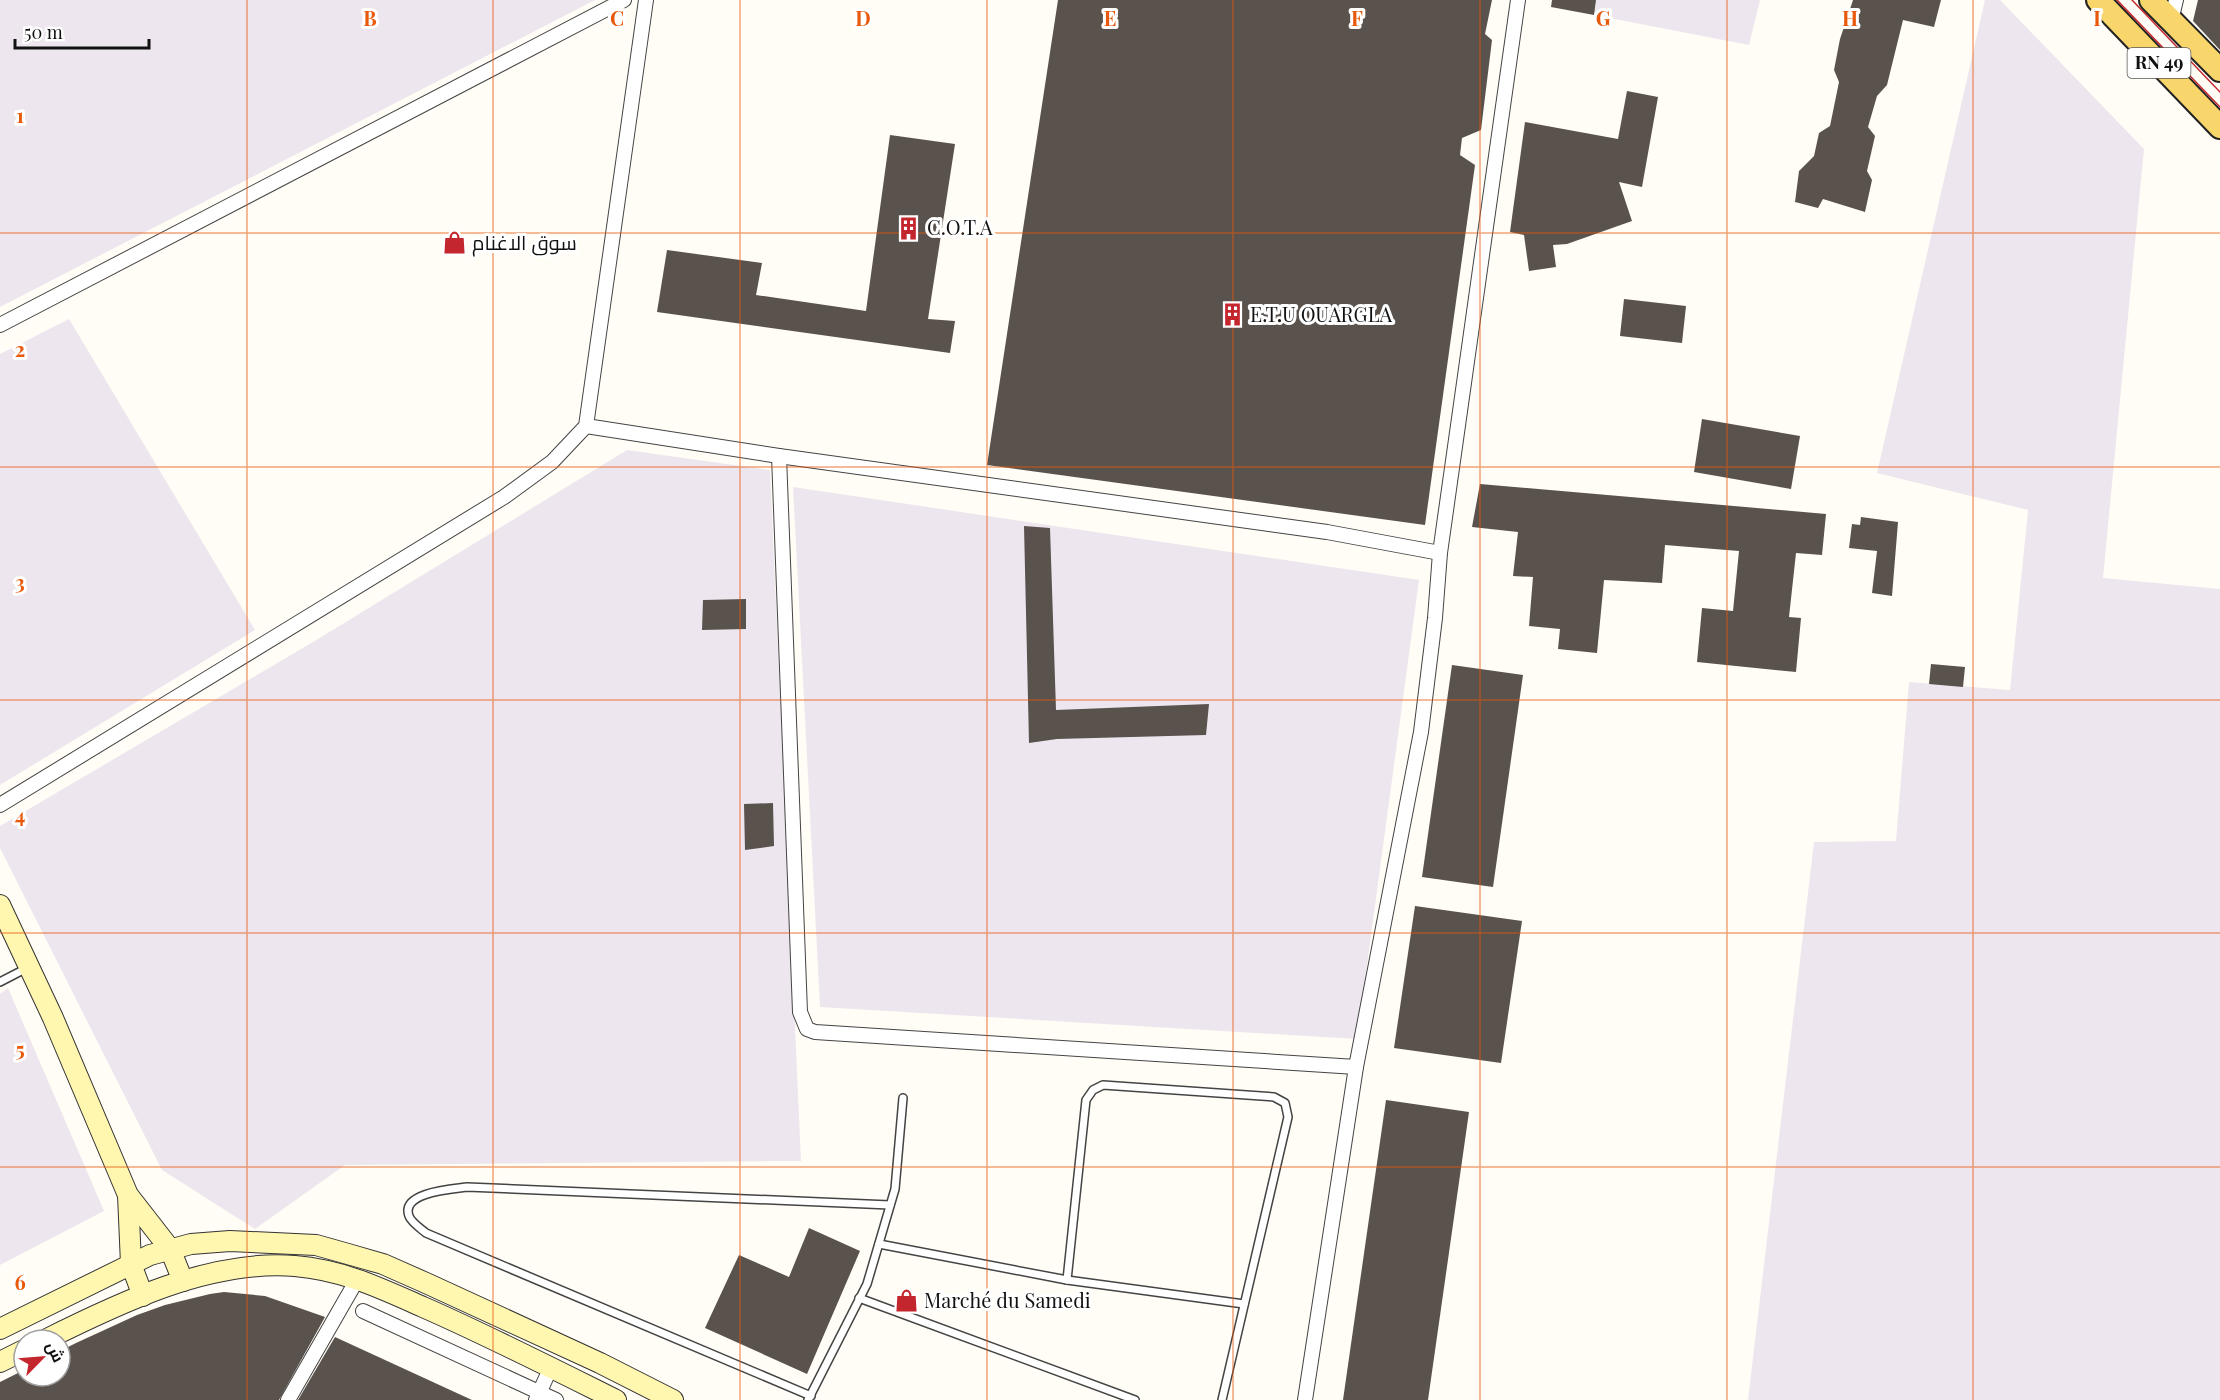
<svg xmlns="http://www.w3.org/2000/svg" width="2220" height="1400" viewBox="0 0 2220 1400" font-family="'Playfair Display',Cairo,serif">
  <style>
    .industrial { fill: #eee6ef }
    .building { fill: #5a524d }
    .lines { fill: none; stroke-linecap: round; stroke-linejoin: round }
    .lane-casing { stroke: #444; stroke-width: 10 }
    .street-casing { stroke: #444; stroke-width: 16 }
    .secondary-casing { stroke: #333; stroke-width: 22 }
    .primary-casing { stroke: #222; stroke-width: 26 }
    .lane { stroke: #fff; stroke-width: 7 }
    .street { stroke: #fff; stroke-width: 14 }
    .secondary { stroke: #fff6b0; stroke-width: 20 }
    .primary { stroke: #f9d66b; stroke-width: 22 }
    .tram { stroke: #c4262e; stroke-width: 1.5 }
    .grid { fill: none; stroke: #e8590c; stroke-width: 1.5; stroke-opacity: 0.55 }
    .labels { text-anchor: middle; stroke-width: 6; stroke-linejoin: round; paint-order: stroke }
    .shield { fill: #fff; stroke: #585858; stroke-width: 1.5 }
    .shield-label { font-size: 18px; font-weight: bold; fill: #111 }
    .poi-label { font-size: 20px; fill: #111; stroke: #fff; text-anchor: start }
    .grid-label { font-size: 20px; text-anchor: middle; font-weight: bold; fill: #e8590c; stroke: #fff; stroke-width: 6; stroke-linejoin: round; paint-order: stroke }
  </style>
  <rect width="100%" height="100%" fill="#fffdf5"/>
  <!-- industrial -->
  <g class="industrial">
    <path d="M0 0H595L0 307Z"/>
    <path d="M1596 0H1760L1749 45 1594 15Z"/>
    <path d="M1985 0H2000L2144 149 2103 578 2220 589V1400H1748L1814 842 1896 841 1909 682 2010 690 2028 510 1877 473Z"/>
    <path d="M69 319 255 630 0 785V354Z"/>
    <path d="M627 450 770 470 801 1161 345 1165 255 1229 162 1170 0 848V826L318 639Z"/>
    <path d="M793 487 1419 580 1357 1039 820 1007Z"/>
    <path d="M8 988 104 1211 0 1265V994Z"/>
  </g>
  <!-- building -->
  <g class="building">
    <path d="M1058 0H1492L1485 34 1492 40 1481 130 1462 138 1460 155 1475 165 1425 525 987 465Z"/>
    <path d="M1552 0H1596L1594 15 1551 7Z"/>
    <path d="M1853 0H1941L1934 27 1903 20 1887 85 1877 96 1868 127 1875 136 1867 171 1872 180 1865 212 1823 199 1818 208 1795 202 1799 171 1814 156 1819 133 1830 126 1839 82 1834 70 1840 39Z"/>
    <path d="M2198 0H2220V50L2193 21Z"/>
    <path d="M1627 91 1658 97 1642 187 1619 182 1632 221 1567 244 1553 245 1556 267 1529 271 1524 235 1510 232 1525 122 1618 139Z"/>
    <path d="M890 135 955 144 928 319 955 321 950 353 657 312 667 250 762 263 756 295 866 311Z"/>
    <path d="M1624 299 1686 306 1682 343 1620 336Z"/>
    <path d="M1702 419 1800 436 1791 489 1694 472Z"/>
    <path d="M1480 484 1826 514 1822 555 1796 553 1789 617 1801 618 1796 672 1697 662 1702 608 1733 611 1739 551 1665 545 1662 583 1604 580 1597 653 1558 649 1560 629 1529 626 1533 577 1513 576 1518 532 1472 527Z"/>
    <path d="M1861 517 1898 522 1892 596 1872 593 1877 551 1849 548 1852 524 1860 525Z"/>
    <path d="M1024 526 1050 528 1056 710 1209 704 1206 735 1057 739 1029 743Z"/>
    <path d="M746 599V629L702 630 703 600Z"/>
    <path d="M1931 664 1965 667 1963 687 1929 684Z"/>
    <path d="M1452 665 1523 675 1493 887 1422 877Z"/>
    <path d="M773 803 774 846 745 850 744 804Z"/>
    <path d="M1415 906 1522 921 1501 1063 1394 1048Z"/>
    <path d="M1386 1100 1469 1112 1428 1400H1343Z"/>
    <path d="M809 1228 860 1251 807 1374 705 1328 739 1255 789 1277Z"/>
    <path d="M224 1292 265 1296 325 1317 279 1400H0V1382L24 1370V1376H60V1351L76 1343 137 1315 165 1305 210 1294Z"/>
    <path d="M335 1337 472 1400H298Z"/>
  </g>
  <g class="lines">
    <defs>
      <g id="lane">
        <path d="M0 982 27 968"/>
        <path d="M879 1244 1067 1280 1244 1304"/>
        <path d="M1067 1280 1086 1100 1093 1090 1103 1085 1274 1097 1285 1103 1288 1117 1222 1400"/>
        <path d="M859 1298 1135 1400"/>
        <path d="M811 1396 426 1233C420 1228 411 1222 409 1216 400 1192 453 1189 467 1187L890 1205"/>
        <path d="M808 1400 867 1284 895 1189 903 1098"/>
      </g>
      <g id="street">
        <path d="M2171 21 2176 0"/>
        <path d="M0 325 624 0"/>
        <path d="M586 426 779 456 1327 532 1440 553 1518 0"/>
        <path d="M779 456 800 1012 807 1029 815 1032 1356 1067 1421 732 1435 618 1440 553"/>
        <path d="M0 805 504 497 552 462 586 426 646 0"/>
        <path d="M363 1311 556 1400"/>
        <path d="M288 1400 358 1278"/>
        <path d="M536 1400 551 1367"/>
        <path d="M1305 1400 1356 1067"/>
      </g>
      <g id="secondary">
        <path d="M0 905 53 1018 128 1195 170 1249 183 1281"/>
        <path d="M128 1195 131 1264 143 1296"/>
        <path d="M0 1329 150 1255 191 1244 230 1241 316 1245 348 1254 383 1264 426 1283 600 1363 673 1400"/>
        <path d="M45 1340C119 1303 210 1259 295 1266 343 1270 380 1288 423 1307 489 1336 552 1368 616 1400"/>
        <path d="M0 1362 24 1350"/>
      </g>
      <g id="primary">
        <path d="M2098 0 2220 127"/>
        <path d="M2151 0 2220 70"/>
      </g>
    </defs>
    <!-- lane casing -->
    <use href="#lane" class="lane-casing"/>
    <!-- street casing -->
    <use href="#street" class="street-casing"/>
    <!-- secondary casing -->
    <use href="#secondary" class="secondary-casing"/>
    <!-- primary casing -->
    <use href="#primary" class="primary-casing"/>
    <!-- lane -->
    <use href="#lane" class="lane"/>
    <!-- street -->
    <use href="#street" class="street"/>
    <!-- secondary -->
    <use href="#secondary" class="secondary"/>
    <!-- primary -->
    <use href="#primary" class="primary"/>
    <!-- tram -->
    <g class="tram">
      <path d="M2117 0 2220 107"/>
      <path d="M2132 0 2220 92"/>
    </g>
  </g>
  <!-- grid -->
  <path class="grid" d="M247 0V1400M493 0V1400M740 0V1400M987 0V1400M1233 0V1400M1480 0V1400M1727 0V1400M1973 0V1400M0 233H2220M0 467H2220M0 700H2220M0 933H2220M0 1167H2220"/>
  <!-- icons -->
  <defs>
    <symbol id="building-bare" viewBox="-9 -9 18 18"><path d="M-4-6H4V6H1V3H-1V6H-4ZM-2.5-4.3h1.7v1.8h-1.7ZM.8-4.3h1.7v1.8H.8ZM-2.5-1h1.7V.8h-1.7ZM.8-1h1.7V.8H.8Z" fill="#c4262e" stroke="#fff" stroke-width="2.5" paint-order="stroke"/></symbol>
    <symbol id="shop-bare" viewBox="-9 -9 18 18"><path d="M-5-2.5h2.3a2.7 3.5 0 0 1 5.4 0H5L5.5 6h-11ZM-1.5-2.5h3a1.5 2.3 0 0 0-3 0Z" fill="#c4262e" stroke="#fff" stroke-width="2.5" paint-order="stroke"/></symbol>
  </defs>
  <g fill-rule="evenodd">
    <use href="#building-bare" x="892" y="212" width="33" height="33"/>
    <use href="#shop-bare" x="438" y="226" width="33" height="33"/>
    <use href="#building-bare" x="1216" y="298" width="33" height="33"/>
    <use href="#shop-bare" x="890" y="1284" width="33" height="33"/>
  </g>
  <g class="labels">
    <!-- shield labels -->
    <rect class="shield" x="2127.5" y="48" width="63" height="30" rx="4.5"/>
    <g class="shield-label">
      <text x="2159" y="69">RN 49</text>
    </g>
    <!-- poi labels -->
    <g class="poi-label">
      <text x="927" y="235">C.O.T.A</text>
      <text x="472" y="250">سوق الاغنام</text>
      <text x="1250" y="322">E.T.U OUARGLA</text>
      <text x="924" y="1308">Marché du Samedi</text>
    </g>
  </g>
  <g class="grid-label">
    <text x="370" y="26">B</text>
    <text x="617" y="26">C</text>
    <text x="863" y="26">D</text>
    <text x="1110" y="26">E</text>
    <text x="1357" y="26">F</text>
    <text x="1603" y="26">G</text>
    <text x="1850" y="26">H</text>
    <text x="2097" y="26">I</text>
    <text x="20" y="123">1</text>
    <text x="20" y="357">2</text>
    <text x="20" y="590">3</text>
    <text x="20" y="823">4</text>
    <text x="20" y="1057">5</text>
    <text x="20" y="1290">6</text>
  </g>
  <!-- north arrow -->
  <g transform="translate(42 1358) rotate(65)"><circle r="28" fill="#ffffff" stroke="#a0a0a0" stroke-width="1.5"/>
  <path d="M0-4.5L10 22L0 15L-10 22Z" fill="#c4262e"/>
  <text y="-9" font-size="16" font-weight="bold" text-anchor="middle" fill="#111111">ش</text>
  </g>
  <!-- scale -->
  <path d="M15 39v9h134v-9" fill="none" stroke="#111111" stroke-width="3"/>
  <text x="24" y="39" font-size="18" fill="#111111" stroke="#ffffff" stroke-width="4.5" paint-order="stroke">50 m</text>
</svg>
